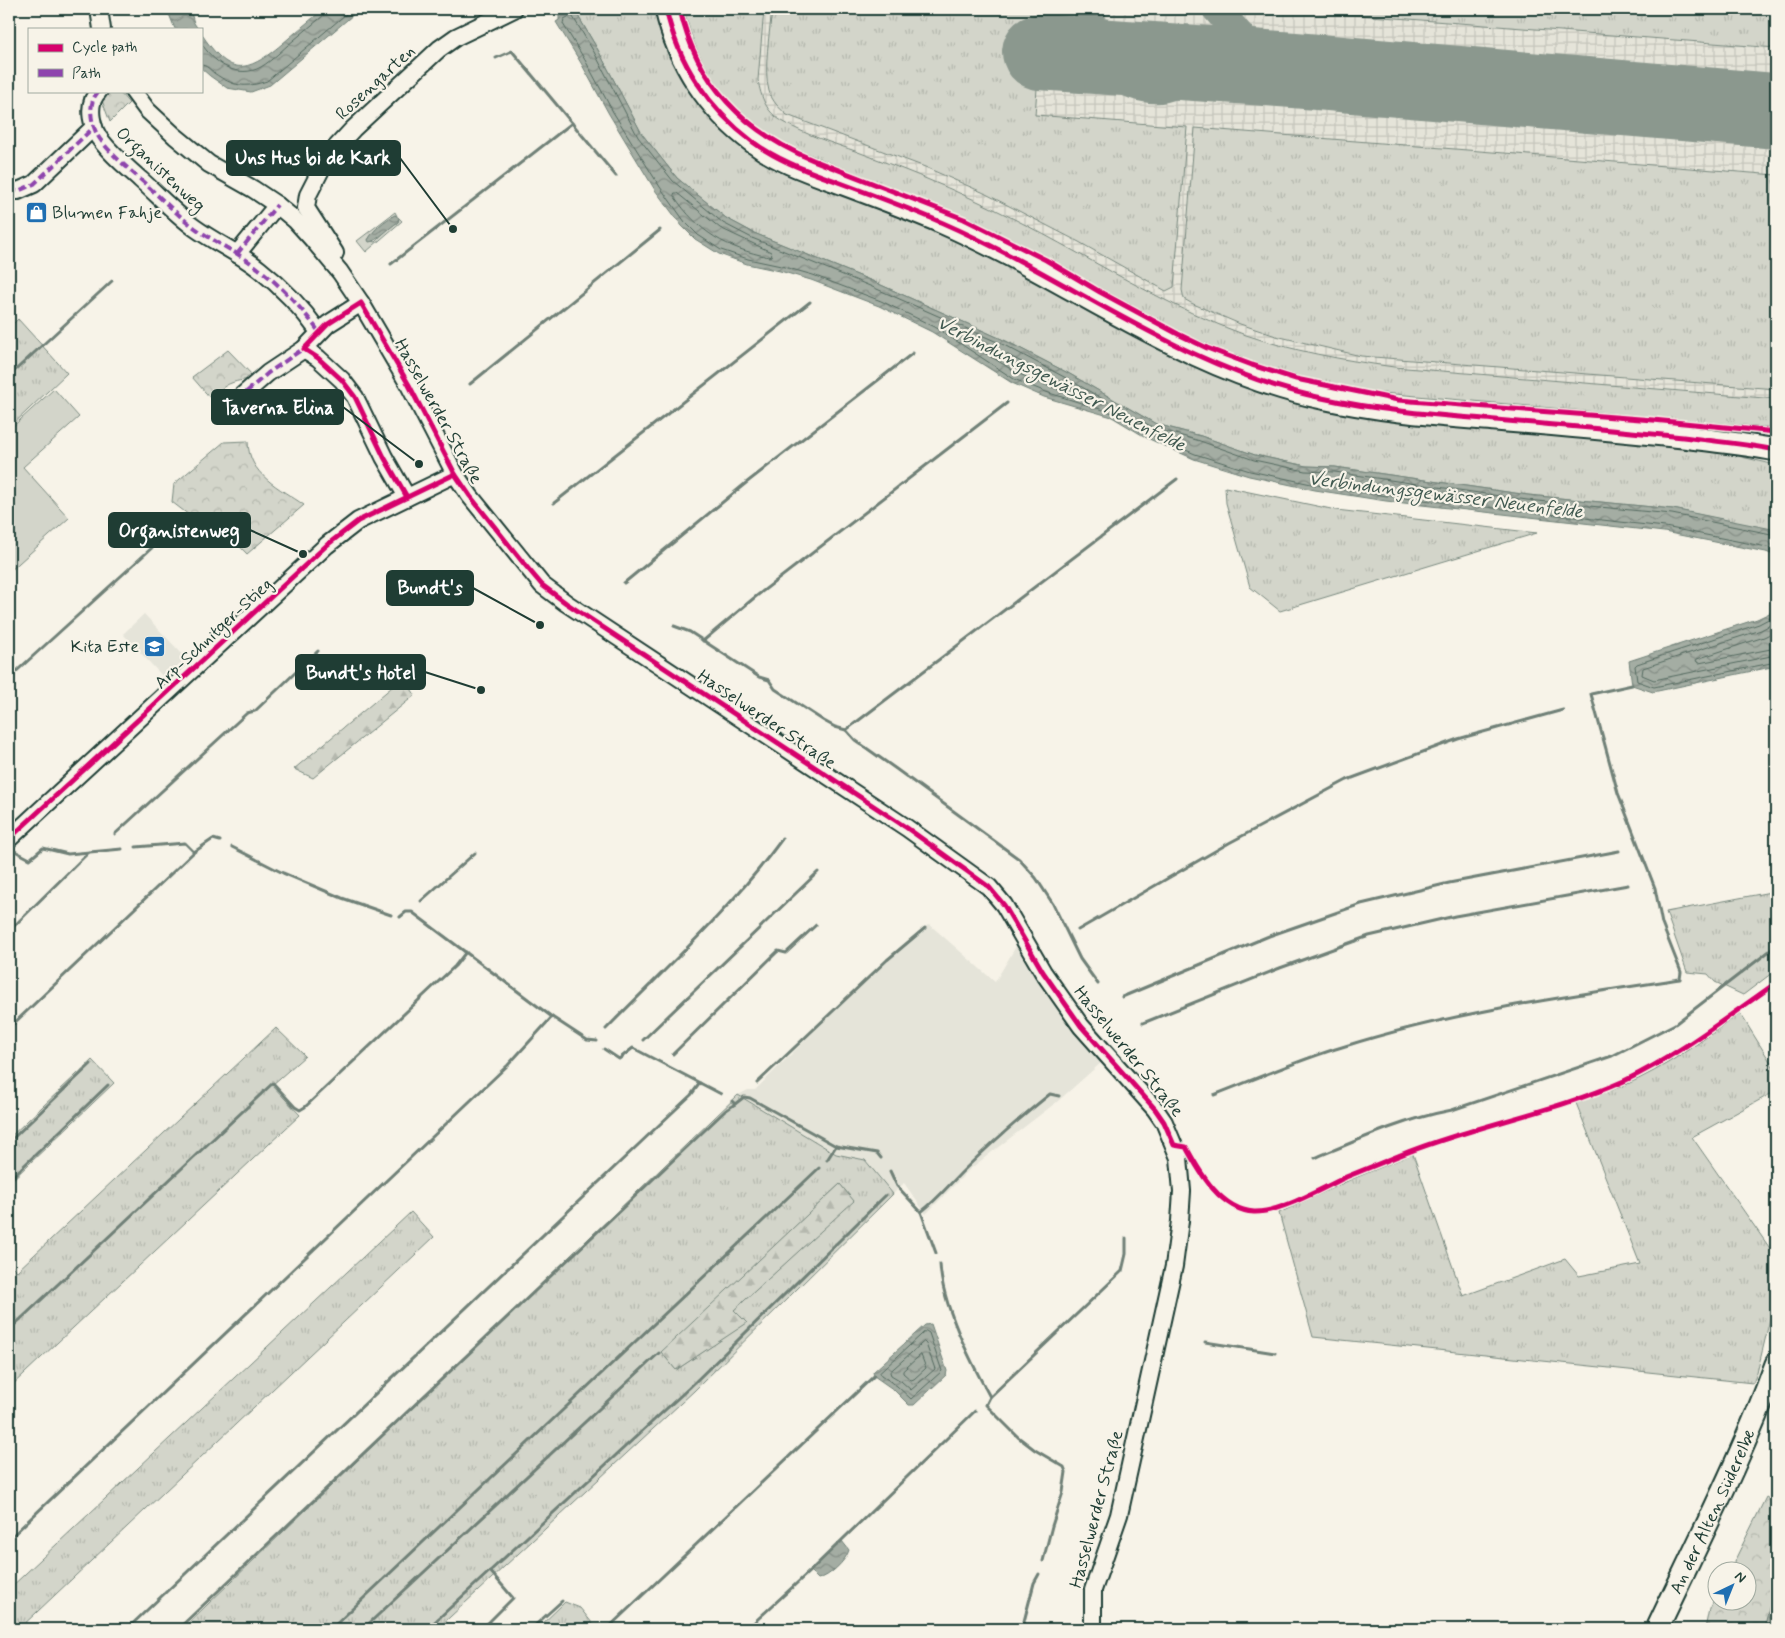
<svg xmlns="http://www.w3.org/2000/svg" width="1785" height="1638" viewBox="0 0 1785 1638" font-family="Mynerve,sans-serif">
  <style>
    .built { fill: #e5e4d9 }
    .industrial { fill: url(#industrial-grid) }
    .grass { fill: url(#grass-tufts); stroke: #79897f; fill-rule: evenodd }
    .forest { fill: url(#forest-firs); stroke: #79897f }
    .park { fill: url(#park-crowns); stroke: #79897f }
    .pitch { fill: #d3d5ca; stroke: #79897f }
    .water { fill: url(#water-waves); stroke: #6f8077 }
    .lines { fill: none; stroke-linecap: round; stroke-linejoin: round }
    .shore { stroke: #546a60; stroke-width: 1 }
    .stream { stroke: #6f8077; stroke-width: 3 }
    .taxiway { stroke: #8b988e; stroke-width: 30 }
    .runway { stroke: #8b988e; stroke-width: 76 }
    .minor-casing { stroke: #1f3d34; stroke-width: 20 }
    .major-casing { stroke: #1f3d34; stroke-width: 25 }
    .minor { stroke: #f7f3e8; stroke-width: 16 }
    .major { stroke: #f7f3e8; stroke-width: 21 }
    .quiet { stroke: #8e44ad; stroke-width: 4; stroke-dasharray: 8 4; stroke-linecap: butt }
    .cycleway-casing { stroke: #f7f3e8; stroke-width: 8 }
    .cycleway { stroke: #d6006c; stroke-width: 5 }
    .labels { text-anchor: middle; stroke-width: 4.5; stroke-linejoin: round; paint-order: stroke }
    .street-label { font-size: 18px; fill: #1f3d34; stroke: #f7f3e8 }
    .poi-label { font-size: 18px; fill: #1f3d34; stroke: #f7f3e8; text-anchor: start }
    .water-label { font-size: 19px; font-style: italic; fill: #405950; stroke: #f7f3e8 }
    .leader { fill: none; stroke: #1f3d34; stroke-width: 2 }
    .callout-dot { fill: #1f3d34; stroke: #f7f3e8; stroke-width: 2 }
    .callout { fill: #1f3d34; stroke: #1f3d34; stroke-width: 2 }
    .callout-label { font-size: 19px; text-anchor: middle; font-weight: bold; fill: #fff }
  </style>
  <defs>
    <pattern id="industrial-grid" width="8" height="8" patternUnits="userSpaceOnUse" patternTransform="scale(1.25)"><rect width="8" height="8" fill="#e5e4d9"/><path d="M0 4h8M4 0v8" fill="none" stroke="#c4c4bb"/></pattern>
    <pattern id="grass-tufts" width="24" height="20" patternUnits="userSpaceOnUse" patternTransform="scale(1.25)"><rect width="24" height="20" fill="#d3d5ca"/><path d="M3 7l-1-3M5 7V3M7 7l1-3M15 17l-1-3M17 17v-4M19 17l1-3" fill="none" stroke="#b5b8ae"/></pattern>
    <pattern id="forest-firs" width="22" height="20" patternUnits="userSpaceOnUse" patternTransform="scale(1.25)"><rect width="22" height="20" fill="#d3d5ca"/><path d="M5 1l3.5 6h-7zM16 11l3.5 6h-7z" fill="#b5b8ae"/></pattern>
    <pattern id="park-crowns" width="20" height="18" patternUnits="userSpaceOnUse" patternTransform="scale(1.25)"><rect width="20" height="18" fill="#d3d5ca"/><path d="M2 6a3 3 0 1 1 6 0M12 15a3 3 0 1 1 6 0" fill="none" stroke="#b5b8ae"/></pattern>
    <pattern id="water-waves" width="16" height="10" patternUnits="userSpaceOnUse" patternTransform="scale(1.25)"><rect width="16" height="10" fill="#a4ada3"/><path d="M0 5q4-4 8 0t8 0" fill="none" stroke="#858e86"/></pattern>
  </defs>
  <rect width="100%" height="100%" fill="#f7f3e8"/>
  <filter id="ink" filterUnits="userSpaceOnUse"><feTurbulence type="fractalNoise" baseFrequency=".02" numOctaves="2"/><feDisplacementMap in="SourceGraphic" scale="10" xChannelSelector="R" yChannelSelector="G"/><feConvolveMatrix kernelMatrix="1 2 1 2 8 2 1 2 1" color-interpolation-filters="sRGB"/></filter>
  <g filter="url(#ink)">
    <!-- built -->
    <g class="built">
      <path d="M144 614 186 658 165 679 123 634Z"/>
      <path d="M929 924 995 982 1018 943 1059 1008 1102 1062 1058 1101 970 1169 926 1214 904 1183 893 1194 865 1160 836 1154 738 1095 748 1090H755L859 987Z"/>
    </g>
    <!-- industrial -->
    <path class="industrial" d="M758 9H1776V405L1377 373 1257 346 757 113Z"/>
    <!-- grass -->
    <g class="grass">
      <path d="M574 9H657L702 105 920 221 1223 375 1729 454 1776 465V531L1673 509 1528 495 1335 467 1306 466 1255 455 1201 436 1156 424 1068 373 1006 341 872 281 754 233 726 218 677 178 642 134 598 50Z"/>
      <path d="M684 9H764L758 80C761 97 766 112 782 121 805 135 833 143 858 152 899 167 938 183 977 201 1067 242 1149 300 1243 334 1292 351 1343 360 1394 367L1776 399V428L1372 392 1324 384 1240 358 1186 335 1045 258 964 217 779 142C727 106 699 72 684 9Z"/>
      <path d="M772 9H1043L1035 115 1187 127 1174 287 1166 291 1079 242 982 192 925 167 787 115C779 108 772 101 769 91 763 71 770 30 772 9Z"/>
      <path d="M1282 9H1776V48Z"/>
      <path d="M1195 128 1776 175V389L1361 356 1276 336 1240 324 1191 303 1184 299 1182 290Z"/>
      <path d="M395 212 397 216 395 215 375 230 368 240 375 242 387 229 398 222 399 218 402 221 366 252 357 241Z"/>
      <path d="M18 319 67 373 9 428V328Z"/>
      <path d="M1225 487 1336 510 1537 533 1280 611 1250 587 1226 503Z"/>
      <path d="M1776 891V970L1743 995 1715 982 1708 974 1687 972 1666 912Z"/>
      <path d="M1740 1013 1776 1071V1091L1692 1137 1776 1257V1294L1757 1373 1753 1383 1313 1337 1279 1213 1350 1180 1413 1154 1463 1296 1565 1259 1579 1276 1640 1264 1576 1103C1592 1097 1608 1092 1623 1086 1666 1068 1703 1040 1740 1013Z"/>
      <path d="M276 1028 305 1056 272 1085 300 1115 9 1388V1263L17 1271Z"/>
      <path d="M92 1060 114 1083 9 1183V1138Z"/>
      <path d="M738 1095 836 1154 865 1160 893 1194 694 1391 437 1629H182ZM840 1184 853 1201 734 1310 746 1323 676 1370 662 1352Z"/>
      <path d="M411 1212 434 1237 19 1629H9V1589Z"/>
      <path d="M565 1602 580 1608 597 1629H537Z"/>
    </g>
    <!-- forest -->
    <g class="forest">
      <path d="M404 677 415 695 313 778 294 769Z"/>
      <path d="M840 1184 854 1201 734 1310 747 1323 676 1370 661 1352Z"/>
    </g>
    <!-- park -->
    <g class="park">
      <path d="M108 91H118L129 103 110 122 101 98Z"/>
      <path d="M228 350 256 379C237 380 223 382 212 400L192 377Z"/>
      <path d="M248 441C248 475 280 488 304 505L247 554 223 529 215 535 172 502 174 484 224 442Z"/>
      <path d="M1766 1497 1776 1503V1629H1705L1709 1609 1717 1593 1718 1600H1748V1570H1730Z"/>
    </g>
    <!-- pitch -->
    <path class="pitch" d="M54 389 79 417 23 467 69 518 9 572V430Z"/>
    <!-- water -->
    <g class="water">
      <path d="M167 9H190L194 23 198 29H175Z"/>
      <path d="M324 9H360L270 85 251 92 227 88 210 76 201 68V33C229 76 245 75 282 44 296 32 310 20 324 9Z"/>
      <path d="M569 9H574L598 50 642 134 677 178 726 218 754 233 872 281 1006 341 1068 373 1156 424 1201 436 1255 455 1306 466 1335 467 1528 495 1673 509 1772 529 1776 531V556L1766 552 1664 532 1386 501 1315 490 1249 476 1194 459 1147 438 1112 417 1044 397 1012 383 932 332 879 306 811 280 780 271 747 264 719 254 695 239 682 226 655 190 609 114 581 63 556 22 559 20V12L562 11 567 12Z"/>
      <path d="M395 215 399 218 398 222C390 227 376 242 369 242L368 240C374 229 385 220 395 215Z"/>
      <path d="M1776 610V666L1653 692 1632 685 1629 661 1757 619Z"/>
      <path d="M931 1324 947 1371 946 1375 914 1405H909L894 1390 874 1376 873 1372 925 1325Z"/>
      <path d="M842 1541 849 1550C846 1561 829 1577 818 1579L810 1571Z"/>
      <path d="M1776 1549V1629H1764L1771 1600 1770 1568Z"/>
    </g>
    <g class="lines">
      <!-- shore -->
      <g class="shore">
        <path d="M201 43C213 61 233 78 257 69 268 64 279 53 288 45 300 35 312 25 324 15L327 9"/>
        <path d="M201 65C207 65 210 70 214 73 234 87 245 88 267 81L352 9"/>
        <path d="M675 193H677L720 228 771 252 772 256 769 257C726 248 699 233 674 196Z"/>
        <path d="M968 335 1063 383 1074 389 1075 393 1072 394 1048 386 1017 373 965 340V337Z"/>
        <path d="M1776 535 1672 514 1527 500 1335 472 1305 471 1254 460 1200 441 1154 428 1066 378 1004 345 870 286 752 238 723 223 673 181 638 137 594 52 573 17 570 16 564 19 563 24 585 60 613 112 660 187 685 222 698 235 721 250 748 259 781 266 813 275 881 301 935 327 1014 379 1046 392 1113 413 1149 434 1195 454 1250 471 1316 485 1387 496 1665 527 1767 547 1776 550"/>
        <path d="M1776 615 1759 624 1637 664 1635 666 1637 681 1654 687 1776 662"/>
        <path d="M1776 622 1761 630 1643 668 1642 675 1654 680 1776 655"/>
        <path d="M1776 631 1764 637 1697 659 1696 661 1699 663 1776 648"/>
        <path d="M926 1331 929 1333 942 1371 911 1399 897 1386 881 1375 880 1373Z"/>
        <path d="M924 1342 926 1344 935 1369 911 1390 901 1381 891 1375 890 1372Z"/>
        <path d="M921 1355 926 1368 914 1379 911 1380 903 1373V1371Z"/>
      </g>
      <!-- stream -->
      <g class="stream">
        <path d="M496 58 512 51 616 176"/>
        <path d="M391 264 572 123"/>
        <path d="M9 376 112 281"/>
        <path d="M470 384 660 230"/>
        <path d="M554 503 810 302"/>
        <path d="M624 583 746 483 913 353"/>
        <path d="M674 626 690 632 759 677 769 680 775 689 824 721 835 727 846 730 855 740 896 769 1019 859 1036 878 1053 904 1080 959 1098 984"/>
        <path d="M703 641 754 598 1007 403"/>
        <path d="M9 678 177 525"/>
        <path d="M846 730 1177 479"/>
        <path d="M115 834 247 713 255 711 318 651"/>
        <path d="M136 847 185 843 194 852"/>
        <path d="M232 847 283 873 342 898 391 915"/>
        <path d="M11 849 30 859 43 848 68 854 122 849"/>
        <path d="M421 901 475 853"/>
        <path d="M400 917 406 912H412L552 1017 587 1040 597 1041"/>
        <path d="M1078 930 1229 843 1347 780 1458 739 1563 710"/>
        <path d="M9 931 89 852"/>
        <path d="M1122 997 1269 936 1361 904 1449 883 1619 851"/>
        <path d="M1143 1023 1280 968 1369 936 1455 916 1628 885"/>
        <path d="M9 1028 194 852 213 839 220 841"/>
        <path d="M606 1029C666 968 731 909 782 839"/>
        <path d="M643 1040 818 872"/>
        <path d="M604 1049 619 1059 633 1048 721 1094"/>
        <path d="M673 1054 778 951 786 953 816 925"/>
        <path d="M757 1083 887 960 925 928"/>
        <path d="M1214 1095C1256 1079 1298 1060 1342 1047 1452 1012 1567 996 1680 979L1681 972 1662 924 1655 888 1618 793 1591 694 1632 685"/>
        <path d="M732 1101 735 1104 744 1097 750 1098 836 1146 877 1153 881 1158"/>
        <path d="M9 1142 91 1064"/>
        <path d="M1315 1158C1360 1139 1404 1119 1452 1110L1612 1056 1675 1024 1776 946"/>
        <path d="M827 1160 836 1146"/>
        <path d="M890 1171 897 1186 921 1212 936 1253"/>
        <path d="M9 1180 108 1085"/>
        <path d="M921 1212C937 1200 949 1185 963 1171 990 1144 1020 1118 1050 1094L1059 1096"/>
        <path d="M940 1264C942 1305 970 1360 990 1397L986 1405 1018 1437 1035 1450 1064 1467 1066 1472 1063 1492 1052 1526 1043 1561"/>
        <path d="M9 1276 12 1273"/>
        <path d="M9 1330 273 1083 295 1107 300 1110 305 1107 455 966 466 952"/>
        <path d="M1205 1342 1275 1353"/>
        <path d="M990 1397 1122 1271 1126 1254V1238"/>
        <path d="M9 1539 508 1065 552 1017"/>
        <path d="M127 1629 657 1127 691 1095 700 1083"/>
        <path d="M178 1629 725 1111 735 1104"/>
        <path d="M331 1629 819 1168"/>
        <path d="M363 1629 659 1353"/>
        <path d="M427 1629 490 1571"/>
        <path d="M481 1629 487 1624"/>
        <path d="M492 1629 487 1624 513 1598 490 1571 689 1388 886 1195"/>
        <path d="M531 1629 562 1601"/>
        <path d="M607 1629 874 1376"/>
        <path d="M747 1629 810 1571 975 1411"/>
        <path d="M1022 1629 1034 1583 1039 1574"/>
      </g>
      <!-- taxiway -->
      <g class="taxiway">
        <path d="M1092 9C1090 14 1088 22 1088 27 1091 62 1126 91 1160 88 1178 86 1192 73 1210 70 1234 66 1262 69 1286 70"/>
        <path d="M1217 9C1236 31 1256 61 1286 68"/>
      </g>
      <!-- runway -->
      <path class="runway" d="M1040 52 1294 70 1776 111"/>
      <defs>
        <g id="minor">
          <path d="M99 9 102 29"/>
          <path d="M99 91C85 104 92 131 103 143 114 157 128 168 141 180 159 196 176 214 195 228 216 243 239 253 259 269 282 287 302 308 319 332"/>
          <path d="M133 91 147 110 175 136 209 164 253 189 277 205 295 220 314 241 340 272 361 303 409 385 455 474 470 496 542 585 566 603 907 828 989 887 1004 905 1043 972 1081 1026 1155 1109 1164 1122 1179 1158 1182 1191 1180 1221 1174 1266 1119 1515 1093 1590V1629"/>
          <path d="M9 190 18 191 34 184 94 127"/>
          <path d="M335 253 306 208 308 195 328 156 353 129 439 49 456 37 514 9"/>
          <path d="M237 254 277 205"/>
          <path d="M304 349 318 358 342 380 355 397 384 457 407 497"/>
          <path d="M228 408 268 373 304 349 328 324 361 303"/>
          <path d="M9 839 327 545 358 521 455 474"/>
        </g>
        <g id="major">
          <path d="M666 9C678 63 709 109 753 142 778 161 808 171 838 182 873 195 908 208 943 223 1071 279 1183 369 1322 398 1380 411 1438 415 1496 420 1559 425 1621 431 1683 437 1714 441 1745 444 1776 450"/>
          <path id="s1" d="M1657 1629C1698 1542 1743 1455 1776 1364"/>
        </g>
      </defs>
      <!-- minor casing -->
      <use href="#minor" class="minor-casing"/>
      <!-- major casing -->
      <use href="#major" class="major-casing"/>
      <!-- minor -->
      <use href="#minor" class="minor"/>
      <!-- major -->
      <use href="#major" class="major"/>
      <!-- quiet -->
      <g class="quiet">
        <path d="M99 91C85 104 92 131 103 143 114 157 128 168 141 180 159 196 176 214 195 228 216 243 239 253 259 269 282 287 302 308 319 332"/>
        <path d="M9 190 18 191 34 184 94 127"/>
        <path d="M237 254 277 205"/>
        <path d="M228 408 268 373 307 346"/>
      </g>
      <defs>
        <g id="cycleway">
          <path d="M666 9C678 63 709 109 753 142 778 161 808 171 838 182 873 195 908 208 943 223 1071 279 1183 369 1322 398 1380 411 1438 415 1496 420 1559 425 1621 431 1683 437 1714 441 1745 444 1776 450"/>
          <path d="M680 9C696 83 745 132 813 160L964 219 1046 260 1100 292 1178 334 1207 348 1252 365 1296 379 1398 400 1653 420 1776 432"/>
          <path d="M407 497 384 457 355 397 342 380 318 358 304 349 328 324 361 303 409 385 455 474 470 496 525 565 542 585 566 603 907 828 989 887 1004 905 1043 972 1081 1026 1155 1109 1164 1122 1174 1145 1186 1147C1200 1173 1221 1210 1254 1212 1279 1213 1323 1188 1346 1177 1363 1170 1381 1163 1398 1156 1471 1126 1552 1113 1624 1081 1679 1055 1727 1017 1776 983"/>
          <path d="M9 839 327 545 358 521 455 474"/>
        </g>
      </defs>
      <!-- cycleway casing -->
      <use href="#cycleway" class="cycleway-casing"/>
      <!-- cycleway -->
      <use href="#cycleway" class="cycleway"/>
    </g>
  </g>
  <!-- icons -->
  <defs>
    <symbol id="shop-square" viewBox="-11 -11 22 22"><rect x="-9" y="-9" width="18" height="18" rx="4" fill="#1f6fb2" stroke="#f7f3e8"/><path d="M-5-2.5h2.3a2.7 3.5 0 0 1 5.4 0H5L5.5 6h-11ZM-1.5-2.5h3a1.5 2.3 0 0 0-3 0Z" fill="#fff"/></symbol>
    <symbol id="school-square" viewBox="-11 -11 22 22"><rect x="-9" y="-9" width="18" height="18" rx="4" fill="#1f6fb2" stroke="#f7f3e8"/><path d="M0-5L7-2L0 1L-7-2ZM-4 1L0 2.5L4 1V4Q0 6-4 4Z" fill="#fff"/></symbol>
  </defs>
  <g fill-rule="evenodd">
    <use href="#shop-square" x="24" y="200" width="25" height="25"/>
    <use href="#school-square" x="142" y="634" width="25" height="25"/>
  </g>
  <g class="labels">
    <!-- street labels -->
    <g class="street-label">
      <text transform="translate(375 82) rotate(-43)" y="6">Rosengarten</text>
      <text transform="translate(161 169) rotate(43)" y="6">Organistenweg</text>
      <text transform="translate(439 411) rotate(61)" y="6">Hasselwerder Straße</text>
      <text transform="translate(213 633) rotate(-43)" y="6">Arp-Schnitger-Stieg</text>
      <text transform="translate(767 719) rotate(34)" y="6">Hasselwerder Straße</text>
      <text transform="translate(1129 1051) rotate(51)" y="6">Hasselwerder Straße</text>
      <text transform="translate(1096 1509) rotate(-75)" y="6">Hasselwerder Straße</text>
      <text dy="6" stroke="none"><textPath href="#s1" startOffset="130">An der Alten Süderelbe</textPath></text>
    </g>
    <!-- poi labels -->
    <g class="poi-label">
      <text x="52" y="218">Blumen Fahje</text>
      <text x="139" y="652" text-anchor="end">Kita Este</text>
    </g>
    <!-- water labels -->
    <g class="water-label">
      <text transform="translate(1062 383) rotate(27)" y="7">Verbindungsgewässer Neuenfelde</text>
      <text transform="translate(1446 494) rotate(7)" y="7">Verbindungsgewässer Neuenfelde</text>
    </g>
  </g>
  <!-- callouts -->
  <path class="leader" d="M453 229L400 158M419 464L343 407M303 554L250 530M540 625L473 588M481 690L425 672"/>
  <g class="callout-dot">
    <circle cx="453" cy="229" r="5"/>
    <circle cx="419" cy="464" r="5"/>
    <circle cx="303" cy="554" r="5"/>
    <circle cx="540" cy="625" r="5"/>
    <circle cx="481" cy="690" r="5"/>
  </g>
  <g class="callout">
    <rect x="227" y="141" width="173" height="34" rx="5"/>
    <rect x="212" y="390" width="131" height="34" rx="5"/>
    <rect x="109" y="513" width="141" height="34" rx="5"/>
    <rect x="387" y="571" width="86" height="34" rx="5"/>
    <rect x="296" y="655" width="129" height="34" rx="5"/>
  </g>
  <g class="callout-label">
    <text x="313" y="164">Uns Hus bi de Kark</text>
    <text x="278" y="414">Taverna Elina</text>
    <text x="179" y="537">Organistenweg</text>
    <text x="430" y="594">Bundt's</text>
    <text x="361" y="679">Bundt's Hotel</text>
  </g>
  <!-- margin -->
  <rect width="1785" height="1638" fill="none" stroke="#f7f3e8" stroke-width="30"/>
  <rect x="15" y="15" width="1755" height="1608" fill="none" stroke="#1f3d34" stroke-width="2" filter="url(#ink)"/>
  <!-- legend -->
  <rect x="28" y="28" width="175" height="65" fill="#f7f3e8" stroke="#a1aaa0"/>
  <rect x="38" y="44" width="25" height="8" fill="#d6006c" stroke="#a1aaa0"/>
  <text x="72" y="52" font-size="15" fill="#1f3d34">Cycle path</text>
  <rect x="38" y="69" width="25" height="8" fill="#8e44ad" stroke="#a1aaa0"/>
  <text x="72" y="78" font-size="15" fill="#1f3d34">Path</text>
  <!-- north arrow -->
  <g transform="translate(1732 1586) rotate(43)"><circle r="24" fill="#f7f3e8" stroke="#a1aaa0"/>
  <path d="M0-4L9 19L0 12L-9 19Z" fill="#1f6fb2"/>
  <text y="-8" font-size="14" font-weight="bold" text-anchor="middle" fill="#1f3d34">N</text>
  </g>
</svg>
